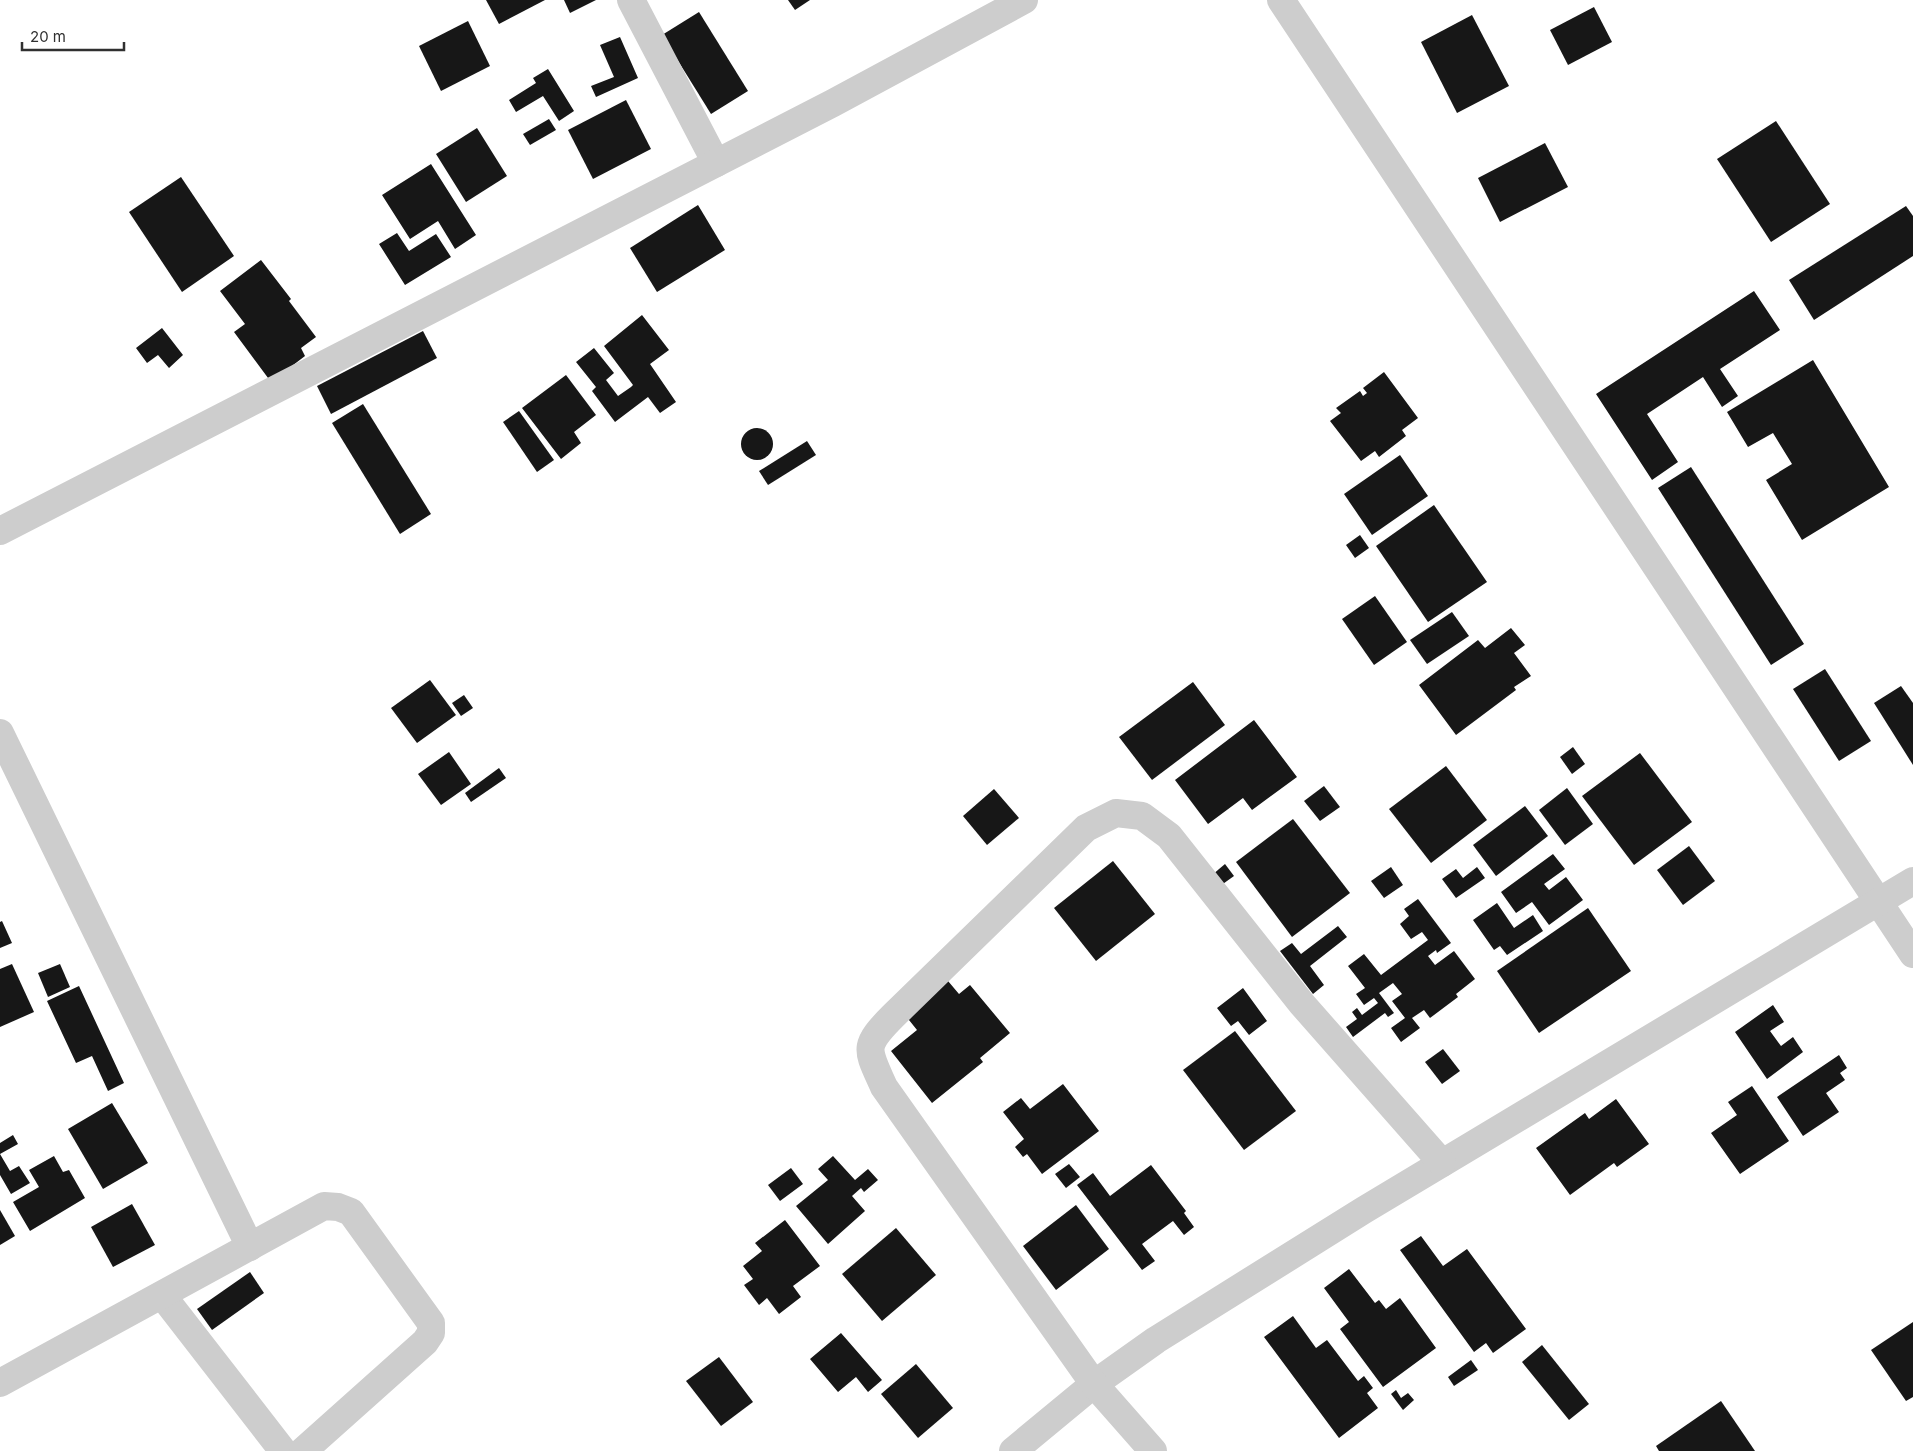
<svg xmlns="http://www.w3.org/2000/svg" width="1913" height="1451" viewBox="0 0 1913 1451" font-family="Inter,sans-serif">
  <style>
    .building { fill: #171717 }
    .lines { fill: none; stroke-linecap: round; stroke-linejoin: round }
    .street { stroke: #cdcdcd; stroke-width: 28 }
  </style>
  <rect width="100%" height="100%" fill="#fff"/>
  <!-- building -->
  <g class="building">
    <path d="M486 0H545L499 24Z"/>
    <path d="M564 0H596L570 13Z"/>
    <path d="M788 0H810L795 10Z"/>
    <path d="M1594 7 1612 42 1568 65 1550 30Z"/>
    <path d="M699 12 748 91 711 114 662 35Z"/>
    <path d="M1472 15 1509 86 1457 113 1421 42Z"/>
    <path d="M468 21 490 66 441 91 419 46Z"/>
    <path d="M620 37 638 78 596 97 591 86 614 77 600 45Z"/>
    <path d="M548 69 574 111 559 121 543 96 516 112 509 100 536 83 533 78Z"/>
    <path d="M626 100 651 149 593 179 568 130Z"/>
    <path d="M549 119 556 130 530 145 523 134Z"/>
    <path d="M1776 121 1830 204 1771 242 1717 159Z"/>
    <path d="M477 128 507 176 466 202 436 154Z"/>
    <path d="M1545 143 1568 187 1500 222 1478 178Z"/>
    <path d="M431 164 476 235 455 249 438 221 410 239 382 195Z"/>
    <path d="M181 177 234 256 182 292 129 212Z"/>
    <path d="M698 205 725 250 657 292 630 248Z"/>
    <path d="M1906 206 1913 216V256L1814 320 1789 280Z"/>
    <path d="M397 233 409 251 436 234 451 257 405 285 379 244Z"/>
    <path d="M261 260 291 299 289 301 316 337 301 348 305 356 271 382 234 332 245 324 220 291Z"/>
    <path d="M1754 291 1780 330 1720 369 1738 396 1722 407 1703 377 1647 414 1678 462 1652 480 1596 394Z"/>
    <path d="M642 315 669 350 650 364 676 402 660 413 648 397 615 422 592 391 596 387 576 362 594 348 614 373 606 380 618 396 631 387 633 385 604 346Z"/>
    <path d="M162 328 183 355 169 368 158 355 147 363 136 348Z"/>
    <path d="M423 331 437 358 331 414 317 386Z"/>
    <path d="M1813 360 1889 487 1802 540 1766 480 1792 464 1773 433 1748 447 1727 412Z"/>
    <path d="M1384 372 1418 418 1402 430 1406 436 1379 457 1375 451 1361 461 1330 421 1341 413 1336 408 1360 391 1363 396 1367 393 1363 388Z"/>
    <path d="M566 375 596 415 574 432 581 443 561 459 522 408Z"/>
    <path d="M363 404 431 514 400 534 332 423Z"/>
    <path d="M519 411 554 460 537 472 503 422Z"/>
    <circle cx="757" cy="444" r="16"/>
    <path d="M807 441 816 455 768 485 759 471Z"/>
    <path d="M1400 455 1428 496 1372 535 1344 494Z"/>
    <path d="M1691 467 1804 644 1771 665 1658 488Z"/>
    <path d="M1434 505 1487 582 1428 622 1376 546Z"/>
    <path d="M1360 535 1369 548 1355 558 1346 545Z"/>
    <path d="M1375 596 1407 642 1374 665 1342 619Z"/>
    <path d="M1452 612 1469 636 1427 664 1410 640Z"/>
    <path d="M1511 628 1525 645 1514 653 1531 676 1514 687 1516 690 1456 735 1419 685 1478 640 1485 648Z"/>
    <path d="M1825 669 1871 741 1839 761 1793 689Z"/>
    <path d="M430 680 456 715 417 743 391 708Z"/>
    <path d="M1193 682 1225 725 1152 780 1119 737Z"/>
    <path d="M1901 686 1913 703V765L1874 703Z"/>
    <path d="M464 695 473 708 461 716 452 703Z"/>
    <path d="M1254 720 1297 777 1252 810 1243 798 1208 824 1175 780Z"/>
    <path d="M1573 747 1585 764 1572 774 1560 757Z"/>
    <path d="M449 752 471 784 441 805 418 774Z"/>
    <path d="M1640 753 1692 822 1634 865 1582 796Z"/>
    <path d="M1446 766 1487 820 1431 863 1389 809Z"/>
    <path d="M499 768 506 778 471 802 465 793Z"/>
    <path d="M1324 786 1340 807 1320 821 1304 801Z"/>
    <path d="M1567 788 1593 824 1565 845 1539 810Z"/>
    <path d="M994 789 1019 818 987 845 963 816Z"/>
    <path d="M1525 806 1548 836 1496 876 1473 845Z"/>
    <path d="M1293 819 1350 893 1292 937 1236 862Z"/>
    <path d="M1689 846 1715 881 1683 905 1657 870Z"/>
    <path d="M1553 854 1565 869 1544 884 1549 890 1566 877 1583 900 1549 925 1532 902 1516 913 1501 892Z"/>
    <path d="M1113 861 1155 914 1096 961 1054 908Z"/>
    <path d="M1225 864 1234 876 1220 886 1212 875Z"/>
    <path d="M1391 867 1403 885 1384 898 1371 881Z"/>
    <path d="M1477 867 1485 878 1456 898 1442 879 1456 869 1463 878Z"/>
    <path d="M1418 899 1451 943 1437 953 1436 950 1428 956 1435 965 1454 951 1475 979 1456 994 1458 997 1430 1018 1424 1010 1412 1018 1420 1028 1401 1042 1391 1028 1405 1018 1392 1001 1402 994 1393 983 1379 993 1394 1013 1388 1017 1385 1013 1353 1037 1346 1027 1357 1019 1352 1012 1357 1008 1362 1015 1378 1003 1374 998 1364 1005 1356 994 1365 988 1348 966 1364 954 1381 975 1428 940 1422 932 1411 939 1400 924 1409 916 1404 909Z"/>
    <path d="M1497 903 1514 928 1533 915 1543 931 1507 955 1500 946 1494 950 1473 920Z"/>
    <path d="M1588 908 1631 971 1539 1033 1497 971Z"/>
    <path d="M2 921 12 943 0 948V922Z"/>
    <path d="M1338 926 1347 937 1310 966 1324 985 1313 994 1280 951 1292 943 1301 954Z"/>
    <path d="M12 964 34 1012 0 1027V969Z"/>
    <path d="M60 964 70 987 48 997 38 973Z"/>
    <path d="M948 981 959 994 970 985 1010 1033 980 1058 983 1062 932 1103 891 1051 917 1030 905 1015Z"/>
    <path d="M79 986 124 1083 108 1091 92 1056 76 1063 47 1001Z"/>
    <path d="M1243 988 1267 1021 1249 1035 1238 1021 1231 1026 1217 1008Z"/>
    <path d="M1773 1005 1784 1022 1770 1031 1781 1046 1793 1037 1803 1052 1767 1079 1735 1032Z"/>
    <path d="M1235 1031 1296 1111 1244 1150 1183 1070Z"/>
    <path d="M1443 1049 1460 1071 1442 1084 1425 1062Z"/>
    <path d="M1839 1055 1847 1068 1840 1073 1845 1080 1826 1093 1839 1112 1803 1136 1777 1097Z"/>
    <path d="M1063 1084 1099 1131 1042 1174 1027 1154 1023 1157 1015 1147 1024 1139 1003 1112 1021 1098 1030 1109Z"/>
    <path d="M1752 1086 1789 1141 1740 1174 1711 1133 1737 1115 1728 1102Z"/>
    <path d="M1616 1099 1649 1144 1617 1167 1614 1163 1570 1195 1536 1148 1585 1113 1589 1119Z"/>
    <path d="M112 1103 148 1163 103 1189 68 1129Z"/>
    <path d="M13 1135 18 1144 0 1154 10 1171 19 1166 30 1183 11 1194 0 1175V1143Z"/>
    <path d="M54 1156 63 1172 69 1170 85 1198 30 1231 13 1202 39 1187 29 1170Z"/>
    <path d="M833 1156 855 1180 868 1169 878 1180 864 1192 861 1188 852 1196 865 1211 828 1244 796 1206 828 1180 818 1169Z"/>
    <path d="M1069 1164 1080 1177 1066 1188 1055 1174Z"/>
    <path d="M1151 1165 1186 1211 1184 1213 1194 1227 1184 1235 1173 1221 1142 1244 1155 1261 1142 1270 1077 1185 1093 1173 1110 1196Z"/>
    <path d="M791 1168 803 1184 780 1201 768 1185Z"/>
    <path d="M132 1204 155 1245 113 1267 91 1227Z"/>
    <path d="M1076 1205 1109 1249 1056 1290 1023 1246Z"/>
    <path d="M0 1210 15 1236 0 1245Z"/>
    <path d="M785 1220 820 1266 793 1286 801 1297 779 1314 767 1298 759 1305 744 1285 753 1279 743 1266 762 1251 755 1243Z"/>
    <path d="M896 1228 936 1275 882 1321 842 1274Z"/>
    <path d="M1421 1236 1443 1266 1467 1249 1526 1329 1493 1353 1486 1343 1474 1352 1400 1250Z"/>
    <path d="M1349 1269 1375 1303 1379 1300 1386 1309 1400 1298 1436 1348 1383 1387 1340 1329 1349 1322 1324 1288Z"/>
    <path d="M250 1272 264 1293 212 1330 197 1309Z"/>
    <path d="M1293 1316 1316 1348 1327 1340 1358 1381 1364 1376 1373 1388 1367 1393 1378 1408 1339 1438 1264 1337Z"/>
    <path d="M1913 1322V1397L1906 1401 1871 1350Z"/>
    <path d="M841 1333 882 1380 868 1392 856 1377 838 1392 810 1359Z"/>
    <path d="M1542 1345 1589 1404 1569 1420 1522 1362Z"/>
    <path d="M719 1357 753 1402 721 1426 686 1381Z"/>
    <path d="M1471 1360 1478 1370 1454 1386 1448 1377Z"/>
    <path d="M916 1364 953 1408 918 1438 881 1394Z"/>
    <path d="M1396 1390 1401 1398 1408 1393 1414 1400 1403 1410 1391 1394Z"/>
    <path d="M1721 1401 1755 1451H1659L1656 1446Z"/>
  </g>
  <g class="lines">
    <!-- street -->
    <g class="street">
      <path d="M631 0 716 163"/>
      <path d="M1281 0 1913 954"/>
      <path d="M0 531 833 103 1024 0"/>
      <path d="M0 733 250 1247"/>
      <path d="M162 1295 283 1451"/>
      <path d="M0 1383 324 1206 338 1207 351 1212 431 1323V1333L425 1342 303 1451"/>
      <path d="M1013 1451 1094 1384 1156 1340 1364 1210 1913 881"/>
      <path d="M1153 1451 1094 1384 884 1087C867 1049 862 1047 893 1016L1086 828 1116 813 1142 816 1169 836 1302 1004 1442 1163"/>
    </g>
  </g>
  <!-- scale -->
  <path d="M22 42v8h102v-8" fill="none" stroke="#303030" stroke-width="2.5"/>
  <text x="30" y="42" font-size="15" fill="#303030" stroke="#ffffff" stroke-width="4" paint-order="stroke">20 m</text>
</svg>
